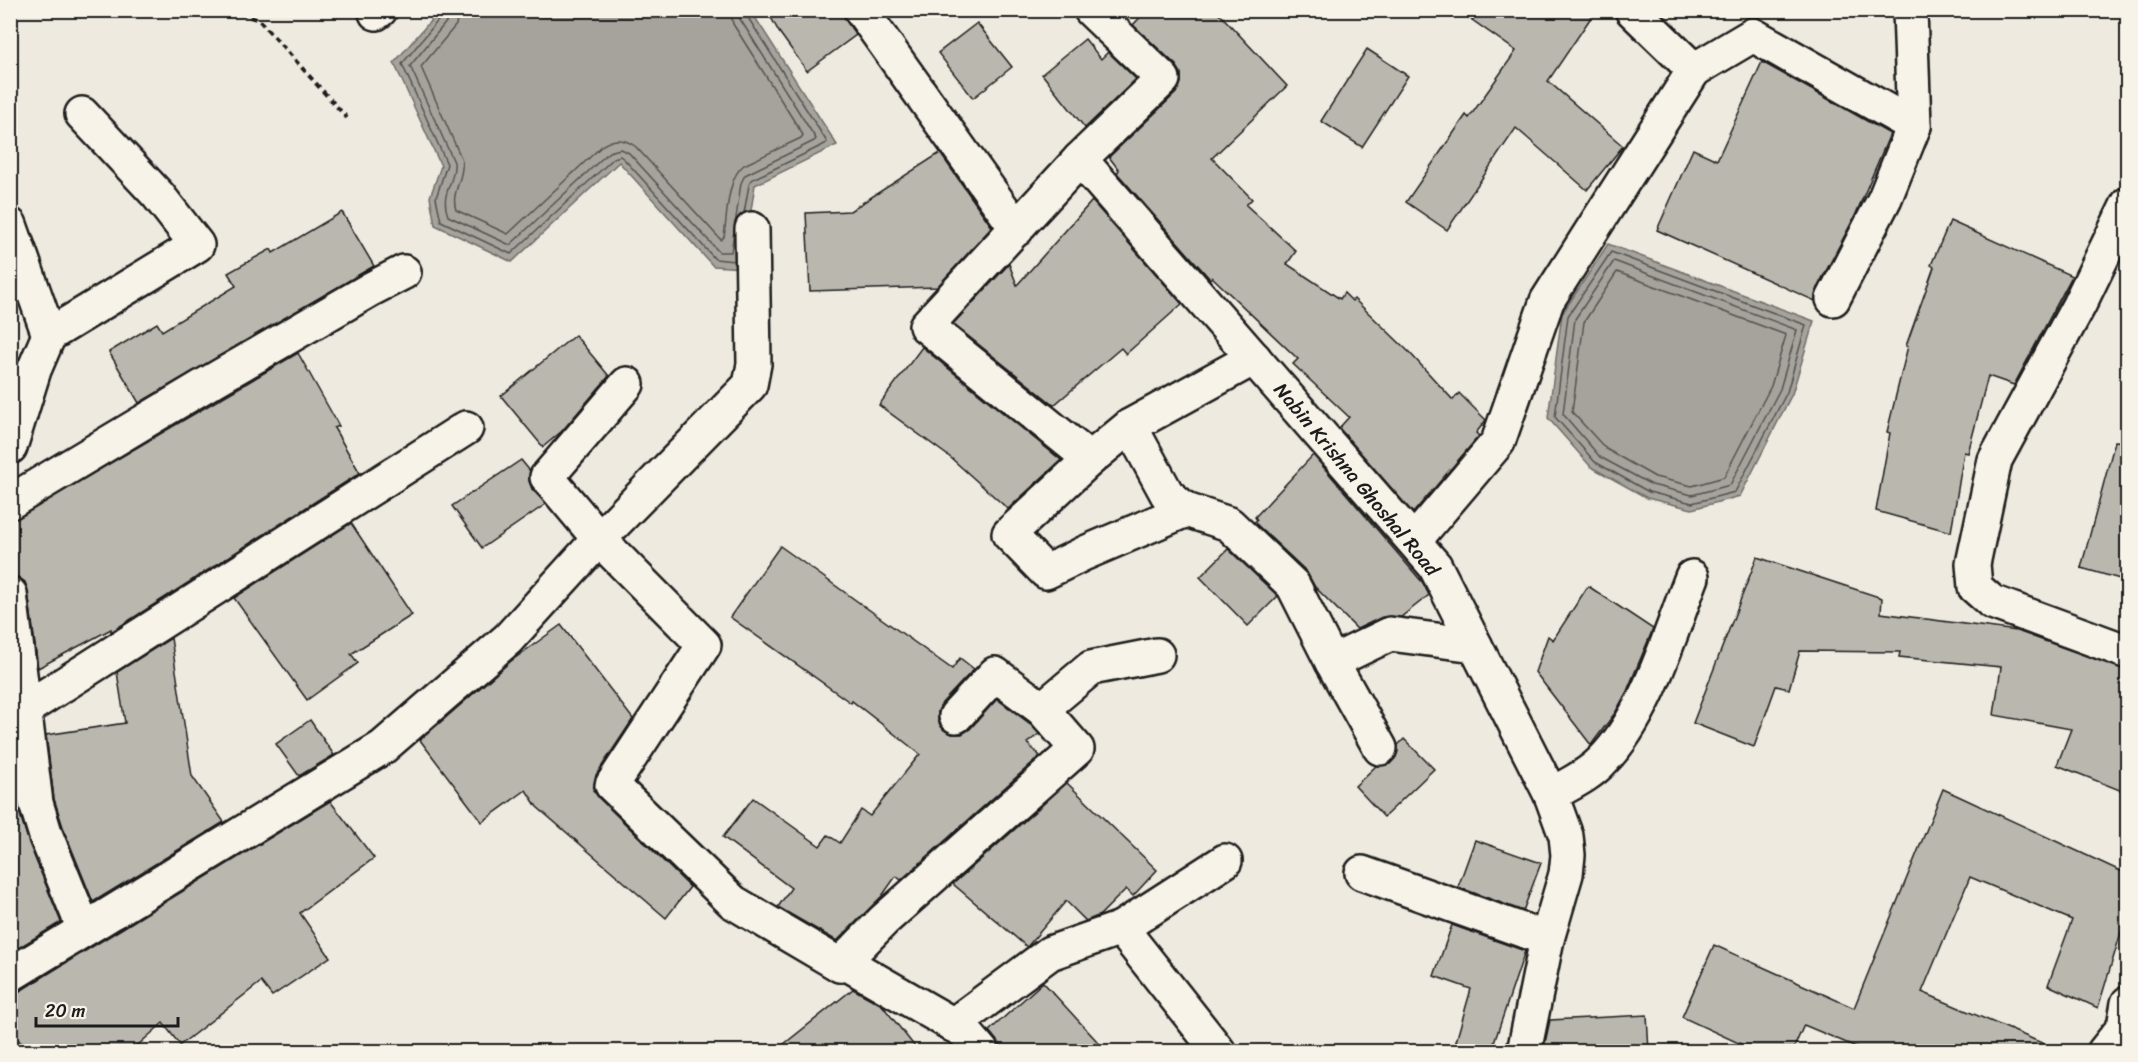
<svg xmlns="http://www.w3.org/2000/svg" width="2138" height="1062" viewBox="0 0 2138 1062" font-family="Sriracha,sans-serif">
  <style>
    .water { fill: #a6a39d; stroke: #6f6d69; stroke-width: 1.5 }
    .lines { fill: none; stroke-linecap: round; stroke-linejoin: round }
    .shore { stroke: #535250; stroke-width: 1.5 }
    .building { fill: #bab7af; stroke: #1c1c1c; stroke-width: 1.5 }
    .minor-casing { stroke: #1c1c1c; stroke-width: 38 }
    .path { stroke: #1c1c1c; stroke-width: 4; stroke-dasharray: 6 4.5; stroke-linecap: butt }
    .minor { stroke: #f7f3e8; stroke-width: 33 }
    .labels { text-anchor: middle; stroke-width: 4.5; stroke-linejoin: round; paint-order: stroke }
    .street-label { font-size: 20px; fill: #1c1c1c; stroke: #f7f3e8 }
  </style>
  <rect width="100%" height="100%" fill="#eeeae0"/>
  <filter id="ink" filterUnits="userSpaceOnUse"><feTurbulence type="fractalNoise" baseFrequency=".0167" numOctaves="2"/><feDisplacementMap in="SourceGraphic" scale="12" xChannelSelector="R" yChannelSelector="G"/><feConvolveMatrix kernelMatrix="1 2 1 2 8 2 1 2 1" color-interpolation-filters="sRGB"/></filter>
  <g filter="url(#ink)">
    <!-- water -->
    <g class="water">
      <path d="M439 11H751L837 145 755 185 742 268 713 266 619 162 512 262 435 225 430 197 441 166 394 63Z"/>
      <path d="M1608 244 1814 321 1792 394 1740 496 1692 509 1647 498 1591 467 1548 418 1562 314Z"/>
    </g>
    <g class="lines">
      <!-- shore -->
      <g class="shore">
        <path d="M443 10 441 17 402 64 447 164 436 198 441 221 511 254 614 158 620 156 624 159 715 259 734 261"/>
        <path d="M450 10 447 21 410 66 454 162C456 183 439 192 448 216L510 245 609 152 620 149 629 153 719 252H731L734 231"/>
        <path d="M459 10 456 25 421 67 462 160C465 178 450 192 456 210L508 234 603 145C614 138 625 138 636 147L721 240 724 237C727 217 727 177 744 165L801 138 803 135 733 24 730 10"/>
        <path d="M744 213 749 185 751 180 825 144 827 142 747 16 746 10"/>
        <path d="M735 225 741 183 745 175 814 141 816 139 740 19 739 10"/>
        <path d="M1611 252 1806 325 1787 392 1735 492 1692 503 1649 492 1595 462 1555 417 1568 316Z"/>
        <path d="M1614 261 1797 330 1780 389 1730 485 1692 495 1652 485 1600 457 1563 414 1575 319Z"/>
        <path d="M1617 272 1786 335 1771 386 1724 477 1692 486 1655 477 1606 449 1572 412 1584 322Z"/>
      </g>
    </g>
    <!-- building -->
    <g class="building">
      <path d="M767 10H842L846 21 856 35 807 71 779 32Z"/>
      <path d="M1147 10H1216L1287 86 1212 158 1252 199 1246 205 1296 251 1287 264 1340 299 1344 293 1352 301 1354 299 1409 352 1453 400 1459 393 1486 420 1476 433 1479 436 1413 513 1339 428 1349 417 1293 364 1298 359 1212 277 1210 279 1117 173 1119 170 1109 157 1176 93 1181 83V73L1176 65 1133 25Z"/>
      <path d="M1458 10H1596L1548 81 1623 146 1587 190 1516 128 1447 230 1406 202 1466 115 1469 118 1516 51Z"/>
      <path d="M977 23 1012 67 973 98 938 53Z"/>
      <path d="M1085 39 1101 59 1108 52 1136 79 1085 128 1042 74Z"/>
      <path d="M1367 49 1408 76 1362 147 1321 121Z"/>
      <path d="M1762 62 1890 134 1855 216 1816 290 1815 301 1657 230 1693 149 1717 160Z"/>
      <path d="M940 153 992 227 937 287 810 291 806 213 850 211Z"/>
      <path d="M1092 201 1182 304 1126 354 1121 348 1054 405 953 324 1009 264 1017 285Z"/>
      <path d="M342 212 374 266 139 403 109 352 157 323 162 331 236 286 228 273 271 249 273 253Z"/>
      <path d="M1950 221 2072 276 2014 385 1988 376 1968 453 1964 452 1951 532 1876 511 1890 433 1887 432 1908 346H1906L1934 267 1931 265Z"/>
      <path d="M575 335 609 376 562 431 543 447 501 396Z"/>
      <path d="M922 347 1061 460 1008 509 951 458 879 405Z"/>
      <path d="M298 353 339 426 334 428 360 473 111 632V629L38 668 28 591 25 582 18 577 10 576V522Z"/>
      <path d="M2115 441 2127 442V581L2081 568Z"/>
      <path d="M1313 455 1423 583 1429 595 1401 617H1382L1357 629 1315 587 1306 571 1254 522 1257 520 1255 517Z"/>
      <path d="M521 460 530 471 529 481 532 489 546 504 482 548 452 506Z"/>
      <path d="M351 523 412 615 351 654 358 663 307 700 234 598Z"/>
      <path d="M780 546 952 669 960 658 974 669 942 703 938 711V721L944 730 952 734H962L970 729 997 699 1029 723 1039 734 1027 743 1040 756 901 880 896 876 882 896 837 941 778 907 791 888 723 837 753 798 820 846 828 835 840 843 861 810 870 816 920 754 852 701 851 703 730 617Z"/>
      <path d="M1228 549 1278 596 1248 626 1200 577Z"/>
      <path d="M1757 557 1882 598 1881 613 2017 631 2127 670V793L2057 765 2071 729 1994 715 2001 667 1899 657 1900 652 1800 651 1789 689 1776 686 1754 747 1693 723Z"/>
      <path d="M1588 586 1653 629 1627 691 1615 713 1591 745 1535 672 1548 636 1553 640Z"/>
      <path d="M561 625 633 719 596 775 593 790 599 798 690 887 666 918 537 807 526 790 482 822 420 740 511 661Z"/>
      <path d="M171 638 192 776 224 822 93 902 64 830 54 799 46 735 125 723 117 672Z"/>
      <path d="M310 720 334 755 299 776 276 744Z"/>
      <path d="M1404 739 1434 769 1384 817 1355 786 1376 766 1390 764 1396 757 1398 745Z"/>
      <path d="M10 750 18 808 29 843 61 922 10 953Z"/>
      <path d="M1067 783 1157 870 1133 896 1126 889 1100 915 1086 921 1066 901 1027 947 953 884Z"/>
      <path d="M1943 789 2127 874V913L2098 1008 2048 985 2072 920 1970 877 1922 992 2063 1052H1868L1804 1025 1792 1052H1758L1682 1017 1714 945 1854 1008Z"/>
      <path d="M330 801 374 858 300 913 330 957 272 996 261 982 180 1045 163 1023 130 1052H29L10 1030V994L20 991Z"/>
      <path d="M1475 840 1541 863 1523 911 1458 887Z"/>
      <path d="M1452 925 1525 951 1491 1052H1453L1471 989 1434 976Z"/>
      <path d="M1043 982 1107 1052H1006L989 1031Z"/>
      <path d="M853 989 882 1005 919 1052H774Z"/>
      <path d="M1647 1015 1649 1052H1543L1550 1020Z"/>
    </g>
    <g class="lines">
      <defs>
        <g id="minor">
          <path d="M861 10 1017 229"/>
          <path d="M1091 10 1163 79 1080 159 1435 566 1551 795 1566 836 1568 855 1566 874 1547 939 1524 1052"/>
          <path d="M376 13 380 10"/>
          <path d="M1694 70 1753 35 1914 126"/>
          <path d="M1080 159 926 326 1090 459 1130 426 1254 358"/>
          <path d="M2128 204 2079 305 1995 460 1973 564 1975 587 1992 602 2128 652"/>
          <path d="M10 225 49 335"/>
          <path d="M1833 299 1885 198 1914 126 1910 10"/>
          <path d="M627 384 547 477 599 539 704 645 612 785 733 902 840 965 846 963 964 1031 982 1052"/>
          <path d="M1130 426 1167 494 1186 510 1229 524 1293 585 1332 662 1380 748"/>
          <path d="M10 447 34 370 49 335 197 245 158 195 82 114"/>
          <path d="M1090 459 1009 534 1046 572 1085 553 1186 510"/>
          <path d="M10 502 207 384 371 289 404 272"/>
          <path d="M1414 541 1498 442 1547 301 1694 70 1632 10"/>
          <path d="M10 594 36 803 46 836 84 929"/>
          <path d="M1332 662 1390 634 1475 645"/>
          <path d="M25 709 466 428"/>
          <path d="M1042 709 1091 668 1157 655"/>
          <path d="M1551 795C1567 785 1588 776 1601 762 1646 718 1669 636 1692 577"/>
          <path d="M1362 873 1547 939"/>
          <path d="M1121 928 1219 1052"/>
          <path d="M840 965 884 920 1077 749 1042 709 995 674 956 716"/>
          <path d="M10 975 383 747 508 639 599 539 750 385 754 364 752 229"/>
          <path d="M953 1025 1050 953 1121 928 1225 861"/>
          <path d="M2104 1052 2124 1027 2128 1003"/>
        </g>
      </defs>
      <!-- minor casing -->
      <use href="#minor" class="minor-casing"/>
      <!-- path -->
      <path class="path" d="M230 10 259 20 347 118"/>
      <!-- minor -->
      <use href="#minor" class="minor"/>
    </g>
  </g>
  <g class="labels">
    <!-- street labels -->
    <g class="street-label">
      <text transform="translate(1357 479) rotate(50)" y="7">Nabin Krishna Ghoshal Road</text>
    </g>
  </g>
  <!-- margin -->
  <rect width="2138" height="1062" fill="none" stroke="#f7f3e8" stroke-width="36"/>
  <rect x="18" y="18" width="2102" height="1026" fill="none" stroke="#1c1c1c" stroke-width="2" filter="url(#ink)"/>
  <!-- scale -->
  <path d="M36 1017v9h142v-9" fill="none" stroke="#1c1c1c" stroke-width="3"/>
  <text x="45" y="1017" font-size="18" fill="#1c1c1c" stroke="#f7f3e8" stroke-width="4.5" paint-order="stroke">20 m</text>
</svg>
